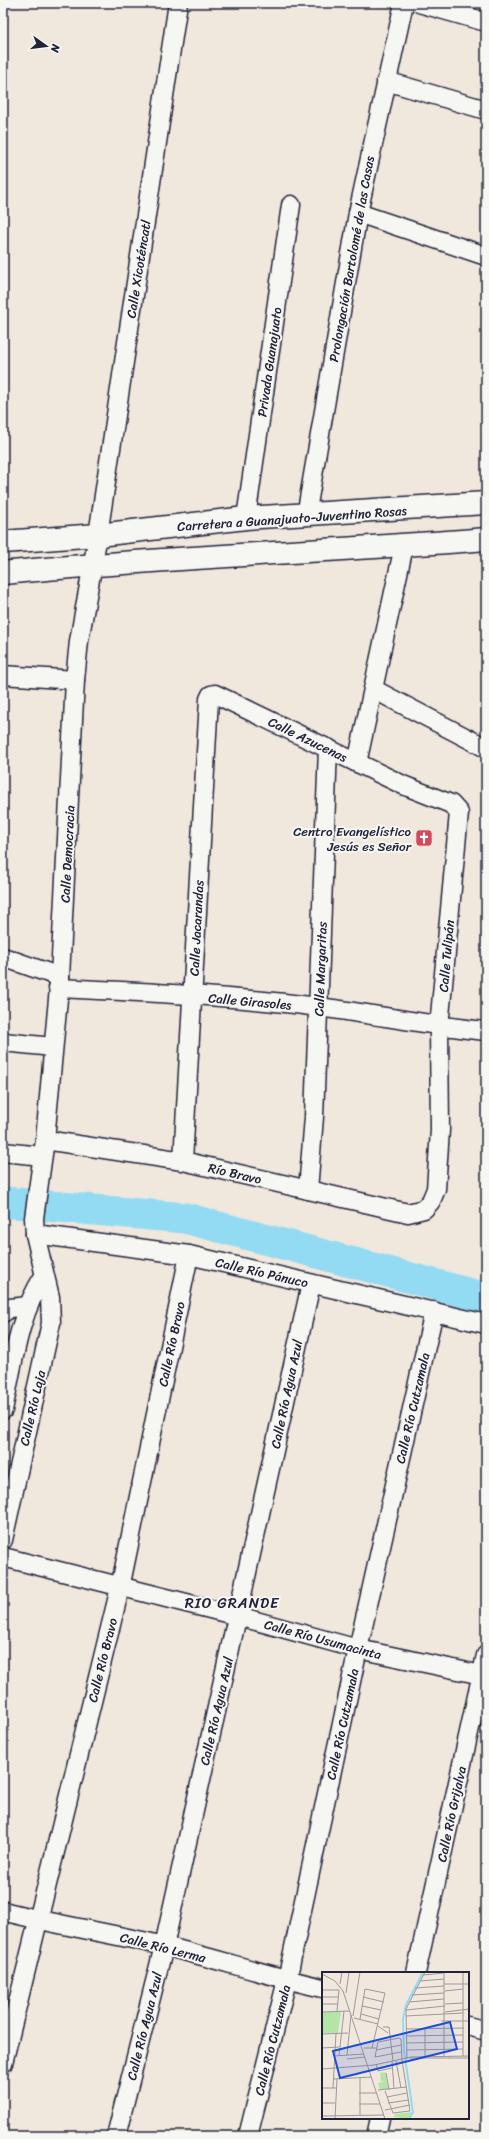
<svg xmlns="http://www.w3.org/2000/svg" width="489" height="2139" viewBox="0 0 489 2139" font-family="Sriracha,sans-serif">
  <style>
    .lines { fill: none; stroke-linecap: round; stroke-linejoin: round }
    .river { stroke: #92dbf3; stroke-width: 31 }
    .minor-casing { stroke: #22223b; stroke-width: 21 }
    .major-casing { stroke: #22223b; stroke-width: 25 }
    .minor { stroke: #f6f6f2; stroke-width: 18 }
    .major { stroke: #f6f6f2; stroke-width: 22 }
    .labels { text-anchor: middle; stroke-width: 4; stroke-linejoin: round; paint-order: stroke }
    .street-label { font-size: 13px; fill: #22223b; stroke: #f6f6f2 }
    .poi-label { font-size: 13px; fill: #22223b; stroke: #f6f6f2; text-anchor: end }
    .quarter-label { font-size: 15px; letter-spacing: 1px; fill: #22223b; stroke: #f6f6f2 }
    .inset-river { fill: none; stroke: #92dbf3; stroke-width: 2 }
    .inset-road { fill: none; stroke: #9e989c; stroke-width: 1 }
    .view { fill: #1d4ed8; fill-opacity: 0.15; stroke: #1d4ed8; stroke-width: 2 }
    .inset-edge { fill: none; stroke: #22223b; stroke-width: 2 }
  </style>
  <rect width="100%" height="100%" fill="#f0e7dd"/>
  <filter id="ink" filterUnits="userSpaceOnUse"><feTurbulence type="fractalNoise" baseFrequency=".025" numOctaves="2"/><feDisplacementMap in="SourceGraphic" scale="8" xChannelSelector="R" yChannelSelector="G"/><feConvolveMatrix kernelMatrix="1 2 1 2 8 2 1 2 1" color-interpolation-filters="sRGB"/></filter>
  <g filter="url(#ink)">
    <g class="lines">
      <!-- river -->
      <path class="river" d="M3 1202 185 1218 486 1298"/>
      <defs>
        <g id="minor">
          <path d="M419 3 486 22"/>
          <path d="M386 81 486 110"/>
          <path d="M358 213 486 256"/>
          <path d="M306 516 358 213 404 3"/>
          <path d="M246 518 291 205"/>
          <path d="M3 675 75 680"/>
          <path d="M375 690 486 748"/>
          <path d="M357 763 404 546"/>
          <path d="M3 957 60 977"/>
          <path d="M58 988C145 992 232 996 318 1007 374 1014 430 1026 486 1031"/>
          <path d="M3 1042 53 1047"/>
          <path d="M45 1140 183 1161 408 1213 424 1209 431 1201 436 1189 440 1130 439 1027 459 813 451 804 403 785 215 694 211 695 209 699 183 1161"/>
          <path d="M3 1152 42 1156"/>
          <path d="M308 1190 314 1117 328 748"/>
          <path d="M35 1234 189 1255 486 1324"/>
          <path d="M3 1313 10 1308 28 1306"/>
          <path d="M3 1410C13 1365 18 1315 44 1276"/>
          <path d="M3 1540 51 1323 50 1297 35 1234 34 1218 45 1140 60 977 75 680 79 641 98 535 178 3"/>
          <path d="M3 1557 238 1616 358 1649 482 1675"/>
          <path d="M3 1911C56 1925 110 1933 164 1946 217 1959 269 1976 323 1988"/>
          <path d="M416 1973 486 1655"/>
          <path d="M468 2026 486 2031"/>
          <path d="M3 2063 120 1588 189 1255"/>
          <path d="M116 2136 164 1946 311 1284"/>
          <path d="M248 2136 287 1980 358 1649 434 1311"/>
          <path d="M376 2136 380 2118"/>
        </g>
        <g id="major">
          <path d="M3 542 98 535 246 518 486 503"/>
          <path d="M3 573C164 557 325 552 486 539"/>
        </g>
      </defs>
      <!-- minor casing -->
      <use href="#minor" class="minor-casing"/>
      <!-- major casing -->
      <use href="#major" class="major-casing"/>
      <!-- minor -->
      <use href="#minor" class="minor"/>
      <!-- major -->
      <use href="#major" class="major"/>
    </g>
  </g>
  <!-- icons -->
  <defs>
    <symbol id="church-square" viewBox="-11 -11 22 22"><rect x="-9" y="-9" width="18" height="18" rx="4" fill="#d1495b" stroke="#f6f6f2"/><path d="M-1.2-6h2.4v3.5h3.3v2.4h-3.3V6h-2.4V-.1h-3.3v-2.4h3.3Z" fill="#fff"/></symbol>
  </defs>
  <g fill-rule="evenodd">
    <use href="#church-square" x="414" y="828" width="20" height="20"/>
  </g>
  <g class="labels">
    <!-- street labels -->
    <g class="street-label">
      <text transform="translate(351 259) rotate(-80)" y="5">Prolongación Bartolomé de las Casas</text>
      <text transform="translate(138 269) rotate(-81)" y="5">Calle Xicoténcatl</text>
      <text transform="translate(269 362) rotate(-82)" y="5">Privada Guanajuato</text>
      <text transform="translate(292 518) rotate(-4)" y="5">Carretera a Guanajuato-Juventino Rosas</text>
      <text transform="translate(308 739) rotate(26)" y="5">Calle Azucenas</text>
      <text transform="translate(67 854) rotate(-87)" y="5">Calle Democracia</text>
      <text transform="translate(196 928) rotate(-87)" y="5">Calle Jacarandas</text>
      <text transform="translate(446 956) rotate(-85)" y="5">Calle Tulipán</text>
      <text transform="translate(320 969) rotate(-88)" y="5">Calle Margaritas</text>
      <text transform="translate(250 1001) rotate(5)" y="5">Calle Girasoles</text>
      <text transform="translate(235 1173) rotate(13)" y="5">Río Bravo</text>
      <text transform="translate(262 1272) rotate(13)" y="5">Calle Río Pánuco</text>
      <text transform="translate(171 1344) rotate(-78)" y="5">Calle Río Bravo</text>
      <text transform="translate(286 1394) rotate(-78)" y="5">Calle Río Agua Azul</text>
      <text transform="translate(32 1408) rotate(-77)" y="5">Calle Río Laja</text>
      <text transform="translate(412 1408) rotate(-77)" y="5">Calle Río Cutzamala</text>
      <text transform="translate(323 1639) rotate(15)" y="5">Calle Río Usumacinta</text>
      <text transform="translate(102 1660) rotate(-76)" y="5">Calle Río Bravo</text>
      <text transform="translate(216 1711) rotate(-77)" y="5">Calle Río Agua Azul</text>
      <text transform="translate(342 1724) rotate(-78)" y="5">Calle Río Cutzamala</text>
      <text transform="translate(451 1814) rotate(-78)" y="5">Calle Río Grijalva</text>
      <text transform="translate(163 1947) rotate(14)" y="5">Calle Río Lerma</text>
      <text transform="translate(144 2026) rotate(-76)" y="5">Calle Río Agua Azul</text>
      <text transform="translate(272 2040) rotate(-76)" y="5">Calle Río Cutzamala</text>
    </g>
    <!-- poi labels -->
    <g class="poi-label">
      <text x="411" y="836">Centro Evangelístico<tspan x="411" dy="15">Jesús es Señor</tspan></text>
    </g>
    <!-- quarter labels -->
    <g class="quarter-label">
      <text x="232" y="1608">RIO GRANDE</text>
    </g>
  </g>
  <!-- overview -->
  <g transform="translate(322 1972)">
    <rect width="147" height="147" fill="#f0e7dd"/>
    <path d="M0 40H19L16 61H0ZM63 100 66 117 58 118 56 111 63 109H59L58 101ZM91 140 86 147 72 145 73 142Z" fill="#b3e6a6"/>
    <path class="inset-river" d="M87 147 91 140 82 79 81 47 84 33 101 0"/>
    <path class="inset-road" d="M141 0V84M0 2 13 9 21 19 63 147M101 3 122 1M98 9 122 7M18 12 20 0M122 12H147M93 16 122 14M0 18H17M123 19 141 17M24 21 27 0M90 23 122 21M0 25H16M41 25 62 30M87 30 122 27M0 32H15M123 32 141 31M40 34 59 38M84 38 123 34M15 39 17 18M0 40 27 39M123 40 147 37M39 42 57 47M31 44 38 0M84 44 141 41M32 46 56 52M38 47 43 17 63 21 50 76M119 49H147M56 54 66 61M61 55H67L71 89M84 57 142 56M103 57V85M0 62 26 61M84 64 141 63M84 71 141 70M0 76 17 75M42 76H55M54 78 79 73M84 78 141 77M79 80 53 85 56 70 77 66 79 67 80 88M25 83 29 43M12 84 42 82M17 84 22 39M122 84V0M88 86H147M25 87 43 85M85 87 84 37 103 0M70 89 72 117M74 89 79 116M54 92 56 99 70 96M0 97 52 93 89 85 147 84M64 101 67 118M11 107 50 105M0 116H14M11 116 14 61M56 118 85 115M63 119 71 141 88 139 80 88M37 121H54M65 125 85 121M0 131H13M66 131 87 128M37 132H58M63 138 88 133M38 143V106M0 144 62 143M13 147 15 107"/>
    <path class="view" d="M128 50 135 77 18 106 11 79Z"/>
    <rect width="147" height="147" class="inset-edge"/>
  </g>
  <!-- margin -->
  <rect width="489" height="2139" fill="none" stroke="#f6f6f2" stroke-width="16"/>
  <rect x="8" y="8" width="473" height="2123" fill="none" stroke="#22223b" stroke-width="1.5" filter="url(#ink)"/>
  <!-- north arrow -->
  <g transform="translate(46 46) rotate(104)" stroke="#f6f6f2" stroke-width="3" paint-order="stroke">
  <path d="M0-3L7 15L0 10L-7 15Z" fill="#22223b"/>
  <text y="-6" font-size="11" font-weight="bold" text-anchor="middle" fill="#22223b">N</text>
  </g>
</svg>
